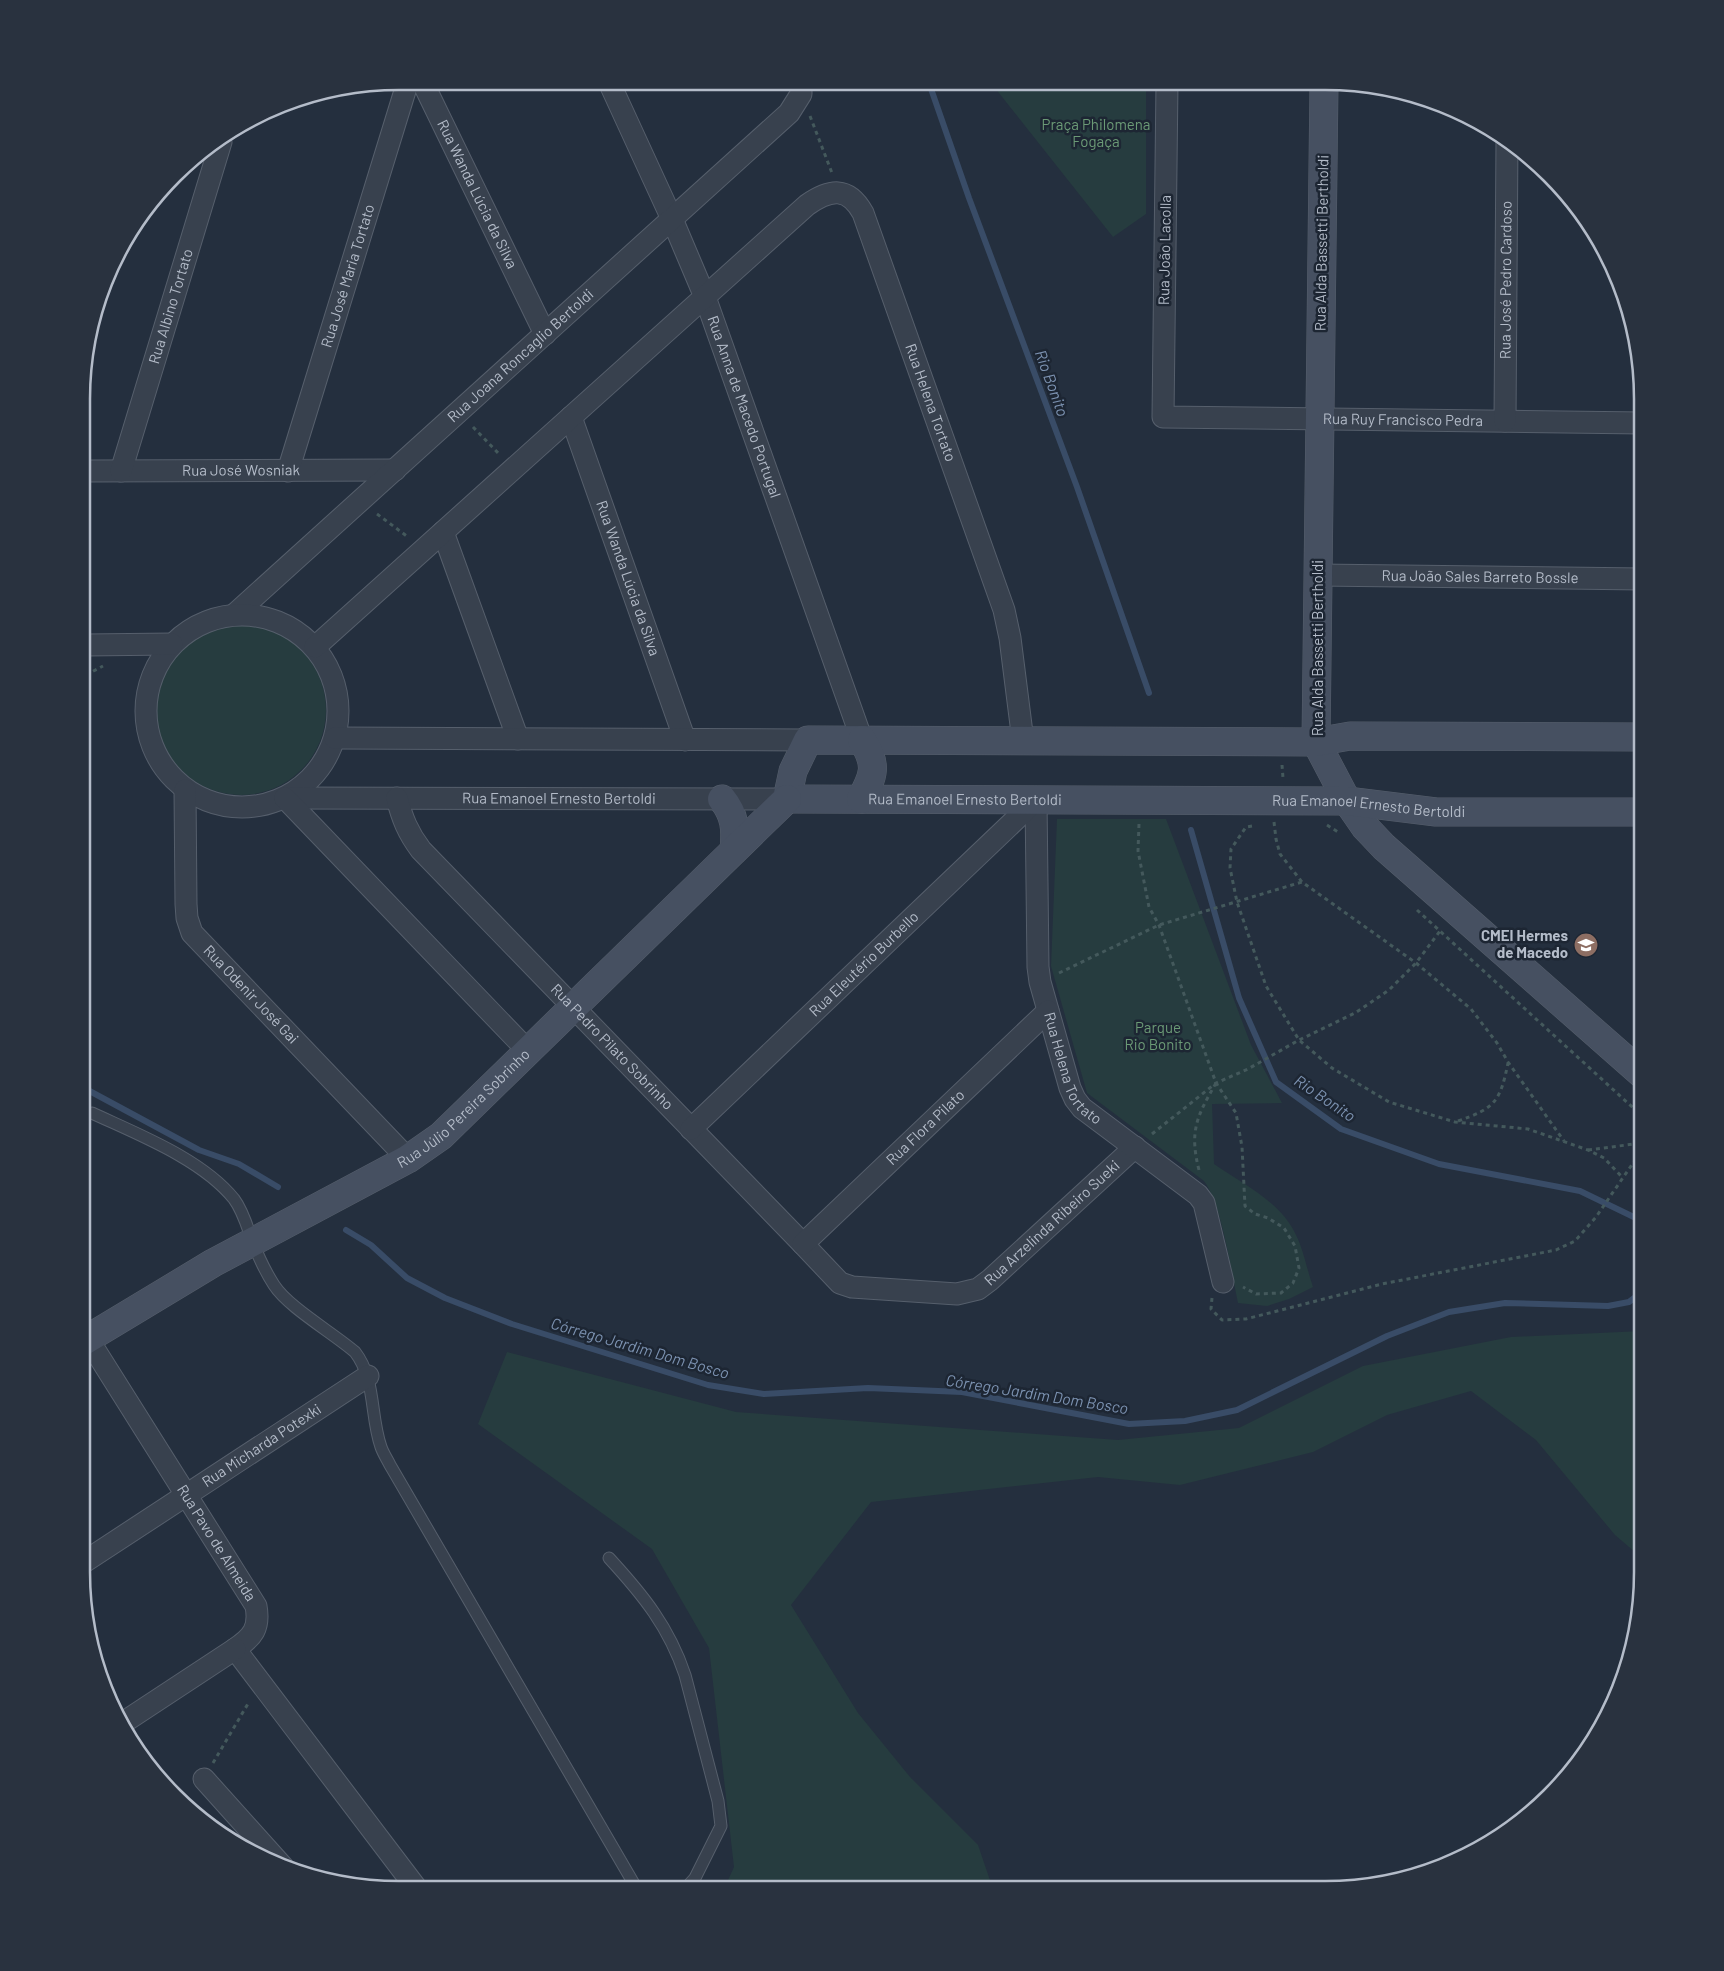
<svg xmlns="http://www.w3.org/2000/svg" width="1724" height="1971" viewBox="0 0 1724 1971" font-family="Barlow,sans-serif">
  <style>
    .green { fill: #263c3f }
    .lines { fill: none; stroke-linecap: round; stroke-linejoin: round }
    .stream { stroke: #394c67; stroke-width: 6 }
    .lane-casing { stroke: #565f6c; stroke-width: 13 }
    .street-casing { stroke: #565f6c; stroke-width: 23 }
    .secondary-casing { stroke: #565f6c; stroke-width: 29 }
    .path { stroke: #44595c; stroke-width: 3; stroke-dasharray: 4 4; stroke-linecap: butt }
    .lane { stroke: #38414e; stroke-width: 11 }
    .street { stroke: #38414e; stroke-width: 21 }
    .secondary { stroke: #465061; stroke-width: 28 }
    .labels { text-anchor: middle; stroke-width: 5; stroke-linejoin: round; paint-order: stroke }
    .park-label { font-size: 15px; fill: #6b9a76; stroke: #1d2633 }
    .street-label { font-size: 15px; fill: #b4bcc9; stroke: #1d2633 }
    .poi-label { font-size: 15px; font-weight: bold; fill: #b4bcc9; stroke: #1d2633; text-anchor: end }
    .water-label { font-size: 16px; font-style: italic; fill: #7c92b1; stroke: #1d2633 }
    .rim { fill: none; stroke: #b4bcc9; stroke-width: 2.5 }
  </style>
  <rect width="100%" height="100%" fill="#242f3e"/>
  <!-- green -->
  <g class="green">
    <path d="M991 83H1146V214L1113 237Z"/>
    <circle cx="241" cy="710" r="85"/>
    <path d="M1057 819H1166L1251 1045 1282 1103 1212 1104 1214 1164C1243 1184 1281 1202 1296 1235 1304 1251 1307 1270 1313 1287L1289 1299 1267 1306 1238 1303C1231 1271 1222 1205 1204 1181L1087 1093 1051 966Z"/>
    <path d="M1642 1331V1558L1615 1535 1536 1440 1471 1391 1387 1415 1313 1452 1180 1485 1098 1477 871 1502 791 1605 858 1713 910 1777 978 1845 993 1889H724L734 1867 709 1648 652 1549 478 1424 507 1352 736 1412 1118 1440 1239 1428 1363 1366 1511 1337Z"/>
  </g>
  <g class="lines">
    <!-- stream -->
    <g class="stream">
      <path d="M929 83 969 198 1077 487 1149 693"/>
      <path d="M1191 830 1239 998 1276 1082 1341 1129 1439 1164 1580 1191 1642 1221"/>
      <path d="M84 1088 199 1150 239 1164 278 1187"/>
      <path d="M346 1230 371 1245 407 1278 445 1298 512 1324 708 1385 764 1394 868 1388 962 1392 1129 1424 1185 1421 1237 1410 1387 1336 1449 1312 1505 1303 1608 1306 1629 1302 1642 1292"/>
    </g>
    <defs>
      <g id="lane">
        <path d="M92 1113C137 1134 202 1159 234 1199 243 1211 247 1226 252 1240 258 1256 265 1271 274 1285 288 1307 333 1333 355 1352 376 1379 370 1416 381 1447 383 1453 387 1459 390 1465L637 1889"/>
        <path d="M609 1558C643 1595 669 1627 685 1675L718 1801 721 1826 695 1878 685 1889"/>
      </g>
      <g id="street">
        <path id="s1" d="M422 81 545 334"/>
        <path id="s2" d="M609 82 672 219 705 297 862 740"/>
        <path id="s3" d="M1167 83 1163 417 1643 423"/>
        <path id="s4" d="M571 417 685 740"/>
        <path id="s5" d="M1505 421 1507 139"/>
        <path id="s6" d="M87 471 395 470"/>
        <path id="s7" d="M121 471 221 142"/>
        <path id="s8" d="M288 471 408 81"/>
        <path d="M443 532 518 739"/>
        <path id="s9" d="M1318 575 1643 579"/>
        <path id="s10" d="M235 614 789 113 801 94V82"/>
        <circle cx="242" cy="711" r="96"/>
        <path d="M86 645 172 644"/>
        <path id="s11" d="M315 647 807 205C830 189 848 186 863 213L1004 610 1010 638 1023 741"/>
        <path d="M335 738 808 740"/>
        <path id="s12" d="M185 790 186 904 187 918 192 933 408 1159"/>
        <path id="s13" d="M285 798 787 799"/>
        <path d="M285 798 528 1051"/>
        <path id="s14" d="M397 798C402 818 408 833 421 850L803 1244 840 1283 852 1287 957 1294 978 1289 990 1280 1135 1147"/>
        <path id="s15" d="M1036 800 1038 967 1040 982 1070 1088 1075 1099 1082 1108 1198 1195 1204 1203 1223 1282"/>
        <path id="s16" d="M691 1129 1036 800"/>
        <path id="s17" d="M803 1244 1048 1011"/>
        <path id="s18" d="M82 1334 88 1339 256 1606C260 1628 253 1637 235 1649L417 1889"/>
        <path id="s19" d="M81 1564 368 1376"/>
        <path d="M121 1724 235 1649"/>
        <path d="M204 1779 283 1867"/>
      </g>
      <g id="secondary">
        <path d="M1324 84 1316 742 1347 801 1365 827 1384 847 1642 1074"/>
        <path d="M722 799C735 815 736 829 734 850"/>
        <path d="M787 799 793 771 808 740 1316 742 1350 736 1643 737"/>
        <path id="s20" d="M787 799 1347 801 1436 812H1643"/>
        <path d="M861 799C874 775 878 765 862 740"/>
        <path id="s21" d="M82 1342 213 1263 408 1159 441 1136 787 799"/>
      </g>
    </defs>
    <!-- lane casing -->
    <use href="#lane" class="lane-casing"/>
    <!-- street casing -->
    <use href="#street" class="street-casing"/>
    <!-- secondary casing -->
    <use href="#secondary" class="secondary-casing"/>
    <!-- path -->
    <g class="path">
      <path d="M810 116 832 173"/>
      <path d="M473 427 500 455"/>
      <path d="M377 514 408 537"/>
      <path d="M86 675 103 666"/>
      <path d="M1282 765 1283 778"/>
      <path d="M1274 822 1276 839 1280 854 1302 882 1416 963 1471 1009 1497 1043 1508 1062 1564 1141"/>
      <path d="M1139 824 1138 851 1149 907 1159 925 1216 1083 1236 1113 1242 1147 1245 1206 1255 1214 1268 1218 1284 1228 1295 1246 1299 1268 1293 1283 1281 1293 1256 1294 1243 1287"/>
      <path d="M1327 825 1338 832"/>
      <path d="M1252 826 1246 827 1231 849 1230 868 1237 902 1266 986 1299 1040 1332 1068 1389 1102 1455 1122 1528 1129 1588 1150 1604 1158 1623 1178"/>
      <path d="M1417 910 1642 1116"/>
      <path d="M1059 973 1159 925 1302 882"/>
      <path d="M1458 1121C1495 1108 1500 1102 1508 1063"/>
      <path d="M1152 1134 1216 1083 1248 1069 1299 1040 1355 1013 1389 990 1416 963 1440 931"/>
      <path d="M1588 1150 1642 1143"/>
      <path d="M1199 1170C1189 1131 1197 1116 1216 1083"/>
      <path d="M1212 1298 1211 1309 1222 1320 1246 1319 1382 1284 1556 1250 1575 1241 1596 1217 1642 1150"/>
      <path d="M213 1763 249 1702"/>
    </g>
    <!-- lane -->
    <use href="#lane" class="lane"/>
    <!-- street -->
    <use href="#street" class="street"/>
    <!-- secondary -->
    <use href="#secondary" class="secondary"/>
  </g>
  <!-- icons -->
  <defs>
    <symbol id="school-disc" viewBox="-11 -11 22 22"><circle r="9.5" fill="#8d6e63" stroke="#1d2633"/><path d="M0-5L7-2L0 1L-7-2ZM-4 1L0 2.5L4 1V4Q0 6-4 4Z" fill="#fff"/></symbol>
  </defs>
  <g fill-rule="evenodd">
    <use href="#school-disc" x="1572" y="931" width="28" height="28"/>
  </g>
  <g class="labels">
    <!-- park labels -->
    <g class="park-label">
      <text x="1096" y="130">Praça Philomena<tspan x="1096" dy="17">Fogaça</tspan></text>
      <text x="1158" y="1033">Parque<tspan x="1158" dy="17">Rio Bonito</tspan></text>
    </g>
    <!-- street labels -->
    <g class="street-label">
      <text dy="5" stroke="none"><textPath href="#s1" startOffset="126">Rua Wanda Lúcia da Silva</textPath></text>
      <text transform="translate(1322 243) rotate(-89)" y="5">Rua Alda Bassetti Bertholdi</text>
      <text transform="translate(1165 250) rotate(-89)" y="5">Rua João Lacolla</text>
      <text dy="5" stroke="none"><textPath href="#s8" startOffset="204">Rua José Maria Tortato</textPath></text>
      <text dy="5" stroke="none"><textPath href="#s5" startOffset="141">Rua José Pedro Cardoso</textPath></text>
      <text dy="5" stroke="none"><textPath href="#s7" startOffset="172">Rua Albino Tortato</textPath></text>
      <text dy="5" stroke="none"><textPath href="#s10" startOffset="385">Rua Joana Roncaglio Bertoldi</textPath></text>
      <text dy="5" stroke="none"><textPath href="#s11" startOffset="930">Rua Helena Tortato</textPath></text>
      <text dy="5" stroke="none"><textPath href="#s2" startOffset="352">Rua Anna de Macedo Portugal</textPath></text>
      <text dy="5" stroke="none"><textPath href="#s3" startOffset="574">Rua Ruy Francisco Pedra</textPath></text>
      <text dy="5" stroke="none"><textPath href="#s6" startOffset="154">Rua José Wosniak</textPath></text>
      <text dy="5" stroke="none"><textPath href="#s9" startOffset="162">Rua João Sales Barreto Bossle</textPath></text>
      <text dy="5" stroke="none"><textPath href="#s4" startOffset="171">Rua Wanda Lúcia da Silva</textPath></text>
      <text transform="translate(1318 648) rotate(-90)" y="5">Rua Alda Bassetti Bertholdi</text>
      <text dy="5" stroke="none"><textPath href="#s13" startOffset="274">Rua Emanoel Ernesto Bertoldi</textPath></text>
      <text dy="5" stroke="none"><textPath href="#s20" startOffset="178">Rua Emanoel Ernesto Bertoldi</textPath></text>
      <text dy="5" stroke="none"><textPath href="#s20" startOffset="582">Rua Emanoel Ernesto Bertoldi</textPath></text>
      <text dy="5" stroke="none"><textPath href="#s16" startOffset="239">Rua Eleutério Burbello</textPath></text>
      <text dy="5" stroke="none"><textPath href="#s12" startOffset="229">Rua Odenir José Gai</textPath></text>
      <text dy="5" stroke="none"><textPath href="#s14" startOffset="332">Rua Pedro Pilato Sobrinho</textPath></text>
      <text dy="5" stroke="none"><textPath href="#s15" startOffset="276">Rua Helena Tortato</textPath></text>
      <text dy="5" stroke="none"><textPath href="#s21" startOffset="449">Rua Júlio Pereira Sobrinho</textPath></text>
      <text dy="5" stroke="none"><textPath href="#s17" startOffset="169">Rua Flora Pilato</textPath></text>
      <text dy="5" stroke="none"><textPath href="#s14" startOffset="899">Rua Arzelinda Ribeiro Sueki</textPath></text>
      <text dy="5" stroke="none"><textPath href="#s19" startOffset="216">Rua Micharda Potexki</textPath></text>
      <text dy="5" stroke="none"><textPath href="#s18" startOffset="249">Rua Pavo de Almeida</textPath></text>
    </g>
    <!-- poi labels -->
    <g class="poi-label">
      <text x="1568" y="941">CMEI Hermes<tspan x="1568" dy="17">de Macedo</tspan></text>
    </g>
    <!-- water labels -->
    <g class="water-label">
      <text transform="translate(1052 383) rotate(70)" y="6">Rio Bonito</text>
      <text transform="translate(1325 1098) rotate(34)" y="6">Rio Bonito</text>
      <text transform="translate(640 1348) rotate(16)" y="6">Córrego Jardim Dom Bosco</text>
      <text transform="translate(1037 1394) rotate(9)" y="6">Córrego Jardim Dom Bosco</text>
    </g>
  </g>
  <!-- crop -->
  <path d="M0 0H1724V1971H0ZM399 90H1325A309 309 0 0 1 1634 399V1572A309 309 0 0 1 1325 1881H399A309 309 0 0 1 90 1572V399A309 309 0 0 1 399 90Z" fill="#29323f" fill-rule="evenodd"/>
  <path class="rim" d="M399 90H1325A309 309 0 0 1 1634 399V1572A309 309 0 0 1 1325 1881H399A309 309 0 0 1 90 1572V399A309 309 0 0 1 399 90Z"/>
</svg>
